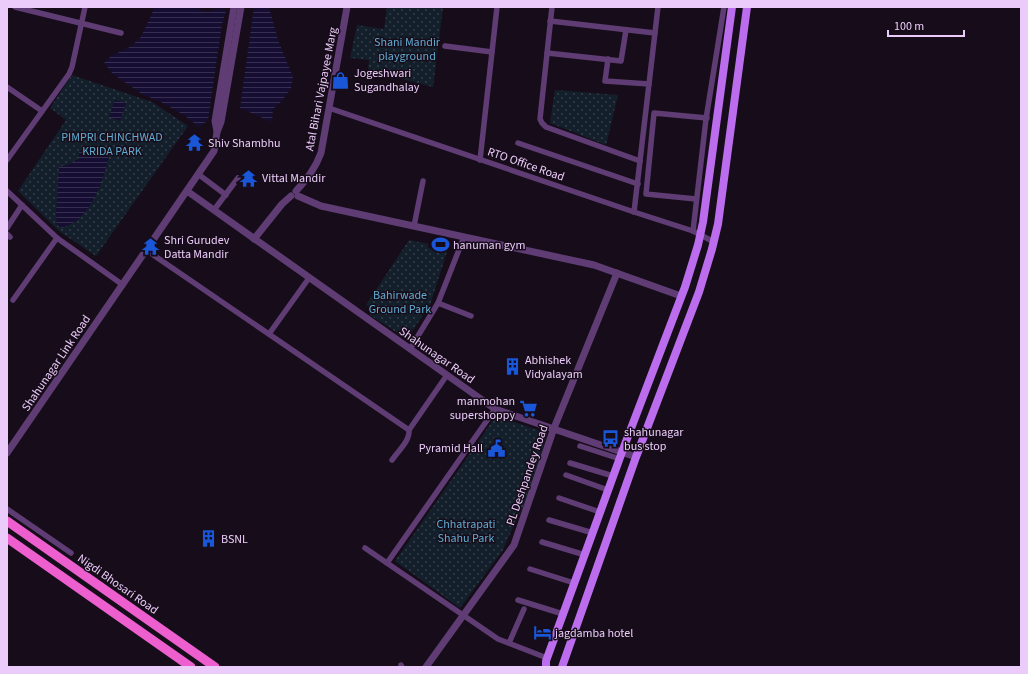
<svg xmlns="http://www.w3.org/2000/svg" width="1028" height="674" viewBox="0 0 1028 674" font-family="'Source Sans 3',sans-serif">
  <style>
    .park { fill: url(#park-dots) }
    .water { fill: url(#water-rules) }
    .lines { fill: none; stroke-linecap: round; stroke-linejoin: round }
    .minor { stroke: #5f3d74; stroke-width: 5.5 }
    .tertiary { stroke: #5f3d74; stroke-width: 7 }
    .secondary { stroke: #bb6dee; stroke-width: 8 }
    .primary { stroke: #ed5fcf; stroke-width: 9 }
    .labels { text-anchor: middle; stroke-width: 3; stroke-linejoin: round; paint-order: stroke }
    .park-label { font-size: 12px; fill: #61abcf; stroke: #170d1a }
    .poi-label { font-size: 12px; fill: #ebcbf9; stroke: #170d1a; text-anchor: start }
    .street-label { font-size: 12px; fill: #ebcbf9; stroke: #170d1a }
  </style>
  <defs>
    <pattern id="park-dots" width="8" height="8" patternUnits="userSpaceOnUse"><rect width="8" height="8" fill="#131f2a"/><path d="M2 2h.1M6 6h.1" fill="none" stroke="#363e4a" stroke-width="1.8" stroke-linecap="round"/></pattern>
    <pattern id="water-rules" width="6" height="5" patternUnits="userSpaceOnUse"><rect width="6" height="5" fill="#150d32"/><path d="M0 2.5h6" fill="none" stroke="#372f50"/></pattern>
  </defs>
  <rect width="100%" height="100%" fill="#170d1a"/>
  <!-- park -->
  <g class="park">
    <path d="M387 7H443L433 87 368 70 369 60 350 58 357 25 384 29Z"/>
    <path d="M72 75 152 102 188 126 96 256 59 231 18 191 66 120 50 108Z"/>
    <path d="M555 90 618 95 606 145 550 123Z"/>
    <path d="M409 240 428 244V248L447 252 430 305 411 333 407 336H402L370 315 374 310 366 305Z"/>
    <path d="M496 416 547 433 529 499 516 520 503 550 460 608 395 561Z"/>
  </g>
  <!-- water -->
  <g class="water">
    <path d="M158 7H193L207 12 220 8 226 11 222 24 208 120 199 127 184 115 161 102 142 94 113 74 104 63 111 56 130 47 141 37 154 9Z"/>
    <path d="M254 7H269L278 40 293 77 291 88 282 101 273 109 272 122 240 108Z"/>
    <path d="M115 100 126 103 120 121 109 117Z"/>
    <path d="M82 150 102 152V155L109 154C106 175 95 202 81 217 76 222 69 225 62 228L57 225 56 216 59 167C67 165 73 163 79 158V152Z"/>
  </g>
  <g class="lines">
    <!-- minor -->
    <g class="minor">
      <path d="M15 7 121 33"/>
      <path d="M552 7 540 119 542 123 546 127 640 161"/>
      <path d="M550 21 655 33"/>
      <path d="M445 46 492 52"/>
      <path d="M547 53 621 61 626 30"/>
      <path d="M608 59 605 81 649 84"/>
      <path d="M7 87 42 111"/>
      <path d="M329 108 634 212 693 231 714 242"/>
      <path d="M518 143 638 184"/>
      <path d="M7 160 69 74 72 67 85 7"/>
      <path d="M480 160 497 7"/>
      <path d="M198 174 226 195"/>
      <path d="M7 191 57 238 123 285"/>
      <path d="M696 199 646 194 654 113 707 118"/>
      <path d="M214 210 238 178"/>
      <path d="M634 212 658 7"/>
      <path d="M414 226 423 181"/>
      <path d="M7 228 22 205"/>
      <path d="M693 231 706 119 724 7"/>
      <path d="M7 234 10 237"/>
      <path d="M146 250 409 430"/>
      <path d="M13 300 57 238"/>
      <path d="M438 303 471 316"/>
      <path d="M269 334 309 278"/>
      <path d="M410 349 438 303 464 237"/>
      <path d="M580 446 620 459"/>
      <path d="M392 460C398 451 410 441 409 430L447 375"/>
      <path d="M570 463 613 476"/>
      <path d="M566 475 608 490"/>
      <path d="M559 498 600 512"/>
      <path d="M7 509 71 553"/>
      <path d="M549 520 593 533"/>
      <path d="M542 542 585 555"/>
      <path d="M365 548 498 639 547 658"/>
      <path d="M387 563 495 409"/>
      <path d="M530 569 574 583"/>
      <path d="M518 600 563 614"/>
      <path d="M509 643 524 609"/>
      <path d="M401 665 402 667"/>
    </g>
    <!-- tertiary -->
    <g class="tertiary">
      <path d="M217 131 215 121 234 7"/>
      <path d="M187 191 495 409 636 457"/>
      <path d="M296 191C307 179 315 169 321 153L347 7"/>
      <path d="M298 196 321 206 594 265 681 296"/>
      <path d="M254 239 282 204 291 196"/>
      <path d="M7 453 214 151 217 132 221 122 241 7"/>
      <path d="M426 667 514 545 554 428 617 273"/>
    </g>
    <!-- secondary -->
    <g class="secondary">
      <path d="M546 667V661L622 452 685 287 698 245 703 222 732 7"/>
      <path d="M562 667 636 457 699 292 712 249 718 224 747 7"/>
    </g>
    <!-- primary -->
    <g class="primary">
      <path d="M7 521 215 667"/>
      <path d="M7 538 191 667"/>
    </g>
  </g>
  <!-- icons -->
  <defs>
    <symbol id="shop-bare" viewBox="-9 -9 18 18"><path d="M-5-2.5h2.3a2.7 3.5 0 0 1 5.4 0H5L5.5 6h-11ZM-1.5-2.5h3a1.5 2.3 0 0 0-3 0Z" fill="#1956d8" stroke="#170d1a" stroke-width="2.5" paint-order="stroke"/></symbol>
    <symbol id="temple-bare" viewBox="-9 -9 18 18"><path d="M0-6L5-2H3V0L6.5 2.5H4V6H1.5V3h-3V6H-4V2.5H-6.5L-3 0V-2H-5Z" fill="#1956d8" stroke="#170d1a" stroke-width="2.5" paint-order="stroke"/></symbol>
    <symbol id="stadium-bare" viewBox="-9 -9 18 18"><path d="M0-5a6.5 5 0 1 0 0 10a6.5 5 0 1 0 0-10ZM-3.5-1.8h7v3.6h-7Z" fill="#1956d8" stroke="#170d1a" stroke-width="2.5" paint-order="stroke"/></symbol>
    <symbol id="building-bare" viewBox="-9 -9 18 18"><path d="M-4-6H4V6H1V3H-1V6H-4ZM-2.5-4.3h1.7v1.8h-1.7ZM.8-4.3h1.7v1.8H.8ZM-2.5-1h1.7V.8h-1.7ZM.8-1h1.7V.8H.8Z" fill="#1956d8" stroke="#170d1a" stroke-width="2.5" paint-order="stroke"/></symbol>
    <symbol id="supermarket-bare" viewBox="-9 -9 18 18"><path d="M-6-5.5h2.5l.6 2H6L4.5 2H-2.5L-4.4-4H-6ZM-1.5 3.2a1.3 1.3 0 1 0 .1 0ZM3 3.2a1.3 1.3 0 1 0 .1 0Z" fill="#1956d8" stroke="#170d1a" stroke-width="2.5" paint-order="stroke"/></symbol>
    <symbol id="bus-bare" viewBox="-9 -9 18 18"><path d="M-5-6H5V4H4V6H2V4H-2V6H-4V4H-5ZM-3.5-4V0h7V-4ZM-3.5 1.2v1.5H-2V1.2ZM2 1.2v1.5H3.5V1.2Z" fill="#1956d8" stroke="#170d1a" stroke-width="2.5" paint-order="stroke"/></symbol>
    <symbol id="civic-bare" viewBox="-9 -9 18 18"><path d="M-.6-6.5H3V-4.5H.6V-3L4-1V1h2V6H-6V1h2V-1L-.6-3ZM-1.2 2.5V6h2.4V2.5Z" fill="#1956d8" stroke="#170d1a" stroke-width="2.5" paint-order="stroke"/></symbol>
    <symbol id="hotel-bare" viewBox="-9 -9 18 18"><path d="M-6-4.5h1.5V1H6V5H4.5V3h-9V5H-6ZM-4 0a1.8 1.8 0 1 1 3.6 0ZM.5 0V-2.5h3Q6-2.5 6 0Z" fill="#1956d8" stroke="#170d1a" stroke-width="2.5" paint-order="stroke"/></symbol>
  </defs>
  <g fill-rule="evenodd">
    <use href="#shop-bare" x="328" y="68" width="25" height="25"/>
    <use href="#temple-bare" x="182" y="130" width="25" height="25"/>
    <use href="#temple-bare" x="236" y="166" width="25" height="25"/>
    <use href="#stadium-bare" x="428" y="232" width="25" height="25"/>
    <use href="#temple-bare" x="138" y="234" width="25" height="25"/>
    <use href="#building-bare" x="500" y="354" width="25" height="25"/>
    <use href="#supermarket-bare" x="516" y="396" width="25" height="25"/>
    <use href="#bus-bare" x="598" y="426" width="25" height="25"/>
    <use href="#civic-bare" x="484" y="436" width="25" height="25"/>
    <use href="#building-bare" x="196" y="526" width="25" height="25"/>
    <use href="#hotel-bare" x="530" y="620" width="25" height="25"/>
  </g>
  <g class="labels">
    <!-- park labels -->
    <g class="park-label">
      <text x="407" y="46">Shani Mandir<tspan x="407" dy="14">playground</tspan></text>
      <text x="112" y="141">PIMPRI CHINCHWAD<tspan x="112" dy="14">KRIDA PARK</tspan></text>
      <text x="400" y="299">Bahirwade<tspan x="400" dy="14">Ground Park</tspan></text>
      <text x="466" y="528">Chhatrapati<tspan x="466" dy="14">Shahu Park</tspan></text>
    </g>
    <!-- poi labels -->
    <g class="poi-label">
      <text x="354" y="77">Jogeshwari<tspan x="354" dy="14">Sugandhalay</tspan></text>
      <text x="208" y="147">Shiv Shambhu</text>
      <text x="262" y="182">Vittal Mandir</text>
      <text x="164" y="244">Shri Gurudev<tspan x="164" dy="14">Datta Mandir</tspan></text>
      <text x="453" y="249">hanuman gym</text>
      <text x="525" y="364">Abhishek<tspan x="525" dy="14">Vidyalayam</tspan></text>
      <text x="515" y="405" text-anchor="end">manmohan<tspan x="515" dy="14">supershoppy</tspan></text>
      <text x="624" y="436">shahunagar<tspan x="624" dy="14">bus stop</tspan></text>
      <text x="483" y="452" text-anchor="end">Pyramid Hall</text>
      <text x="221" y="543">BSNL</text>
      <text x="555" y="637">jagdamba hotel</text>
    </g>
    <!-- street labels -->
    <g class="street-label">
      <text transform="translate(321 89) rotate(-79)" y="4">Atal Bihari Vajpayee Marg</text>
      <text transform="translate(526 164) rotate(19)" y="4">RTO Office Road</text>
      <text transform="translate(437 355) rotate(35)" y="4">Shahunagar Road</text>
      <text transform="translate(56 363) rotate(-56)" y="4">Shahunagar Link Road</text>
      <text transform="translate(527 475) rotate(-71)" y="4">PL Deshpandey Road</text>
      <text transform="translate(118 584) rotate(35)" y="4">Nigdi Bhosari Road</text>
    </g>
  </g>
  <!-- border -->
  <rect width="1028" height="674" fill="none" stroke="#ebcbf9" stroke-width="16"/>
  <!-- scale -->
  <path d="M888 30v6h76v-6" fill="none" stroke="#ebcbf9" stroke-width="2"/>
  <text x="894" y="30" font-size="12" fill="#ebcbf9" stroke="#170d1a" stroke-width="3" paint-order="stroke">100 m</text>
</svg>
